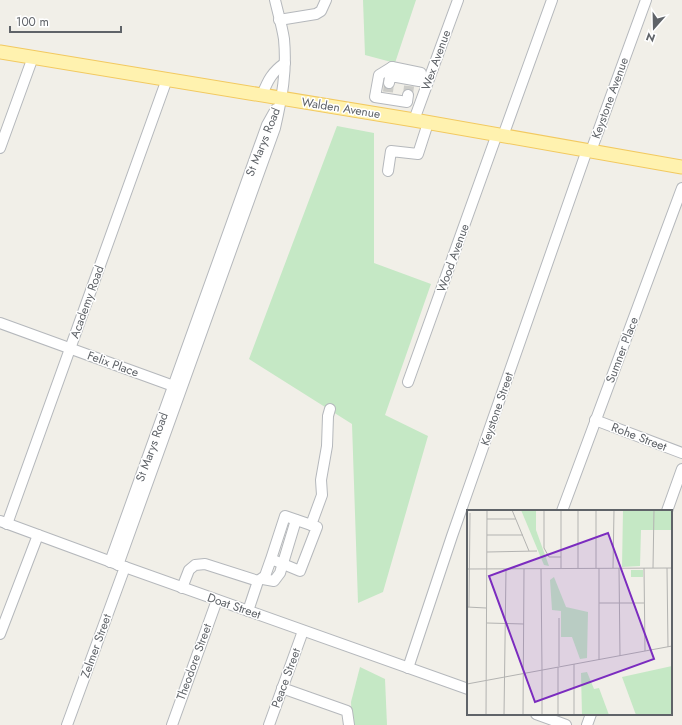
<svg xmlns="http://www.w3.org/2000/svg" width="682" height="725" viewBox="0 0 682 725" font-family="Jost,sans-serif">
  <style>
    .green { fill: #c5e8c5 }
    .lines { fill: none; stroke-linecap: round; stroke-linejoin: round }
    .minor-tunnel { stroke: #ccccc8; stroke-width: 10; stroke-dasharray: 10 5; stroke-linecap: butt }
    .minor-casing { stroke: #b5b8bc; stroke-width: 12 }
    .major-casing { stroke: #f2c960; stroke-width: 15 }
    .minor { stroke: #fff; stroke-width: 10 }
    .major { stroke: #fff2af; stroke-width: 13 }
    .labels { text-anchor: middle; stroke-width: 3; stroke-linejoin: round; paint-order: stroke }
    .street-label { font-size: 12px; fill: #5f6368; stroke: #fff }
    .inset-road { fill: none; stroke: #b3b3b1; stroke-width: 1 }
    .view { fill: #7b2cbf; fill-opacity: 0.15; stroke: #7b2cbf; stroke-width: 2 }
    .inset-edge { fill: none; stroke: #5f6368; stroke-width: 2 }
  </style>
  <rect width="100%" height="100%" fill="#f1efe8"/>
  <!-- green -->
  <g class="green">
    <path d="M363 0H416L395 63 365 55Z"/>
    <path d="M337 126 374 133V263L431 284 385 415 428 436 383 592 358 603 352 424 249 359Z"/>
    <path d="M360 667 385 679 387 725H352L351 702Z"/>
  </g>
  <g class="lines">
    <!-- minor-tunnel -->
    <g class="minor-tunnel">
      <path d="M388 92 389 83"/>
      <path d="M408 95 409 86"/>
    </g>
    <defs>
      <g id="minor">
        <path d="M279 20 316 14 321 11 326 0"/>
        <path d="M392 67 379 75 375 97 407 102 408 95"/>
        <path d="M389 83 392 67 421 73 419 81 391 76"/>
        <path d="M262 95C268 80 272 72 285 63"/>
        <path d="M414 120 458 0"/>
        <path d="M503 136 552 0"/>
        <path d="M0 148 33 57"/>
        <path d="M591 151 646 0"/>
        <path d="M388 171 391 151 418 154 428 123"/>
        <path d="M0 323 179 388"/>
        <path d="M408 382 497 134"/>
        <path d="M595 420 682 453"/>
        <path d="M562 511 682 188"/>
        <path d="M667 511 682 469"/>
        <path d="M0 521 125 567 468 689"/>
        <path d="M7 524 167 79"/>
        <path d="M311 525 322 495 321 480 327 446 328 416 330 409"/>
        <path d="M110 562 267 125 276 109"/>
        <path d="M118 565 275 128C282 97 287 72 284 39 282 26 278 13 275 0"/>
        <path d="M263 579 274 581 280 573 296 520"/>
        <path d="M258 581 265 576 271 559 300 571 317 527 285 516 271 559"/>
        <path d="M182 588 189 570 195 565 205 564 258 581 248 611"/>
        <path d="M0 634 38 535"/>
        <path d="M408 668 452 536 587 150"/>
        <path d="M282 688 347 711 349 725"/>
        <path d="M536 714 566 725"/>
        <path d="M67 725 125 567"/>
        <path d="M172 725 217 600"/>
        <path d="M269 725 303 631"/>
        <path d="M587 725 591 714"/>
      </g>
      <path id="major" d="M0 52 414 120 682 167"/>
    </defs>
    <!-- minor casing -->
    <use href="#minor" class="minor-casing"/>
    <!-- major casing -->
    <use href="#major" class="major-casing"/>
    <!-- minor -->
    <use href="#minor" class="minor"/>
    <!-- major -->
    <use href="#major" class="major"/>
  </g>
  <g class="labels">
    <!-- street labels -->
    <g class="street-label">
      <text transform="translate(436 60) rotate(-70)" y="4">Wex Avenue</text>
      <text transform="translate(610 98) rotate(-70)" y="4">Keystone Avenue</text>
      <text transform="translate(341 108) rotate(9)" y="4">Walden Avenue</text>
      <text transform="translate(263 142) rotate(-68)" y="4">St Marys Road</text>
      <text transform="translate(453 258) rotate(-70)" y="4">Wood Avenue</text>
      <text transform="translate(87 302) rotate(-70)" y="4">Academy Road</text>
      <text transform="translate(622 350) rotate(-69)" y="4">Sumner Place</text>
      <text transform="translate(113 364) rotate(20)" y="4">Felix Place</text>
      <text transform="translate(497 409) rotate(-71)" y="4">Keystone Street</text>
      <text transform="translate(639 437) rotate(21)" y="4">Rohe Street</text>
      <text transform="translate(152 447) rotate(-70)" y="4">St Marys Road</text>
      <text transform="translate(234 606) rotate(19)" y="4">Doat Street</text>
      <text transform="translate(96 646) rotate(-70)" y="4">Zelmer Street</text>
      <text transform="translate(194 662) rotate(-70)" y="4">Theodore Street</text>
      <text transform="translate(286 678) rotate(-70)" y="4">Peace Street</text>
    </g>
  </g>
  <!-- overview -->
  <g transform="translate(467 510)">
    <rect width="205" height="205" fill="#f1efe8"/>
    <path d="M54 0H69V20L82 56 77 55ZM156 0H205V20H174L173 56 155 57ZM164 60H176V67H164ZM87 67 99 97 121 102 120 148 113 149 105 127H94V101L85 100 83 70ZM205 156V205H169L155 167ZM120 162 127 179 132 178 142 205H115L114 163Z" fill="#c5e8c5"/>
    <path class="inset-road" d="M45 0 62 41M77 0V38L82 47H94M111 0V58M20 9H49M20 25H56M20 42 70 41M94 58V0M129 58V0M146 58 147 0M152 58 153 146M177 58 178 141M186 58 187 0M200 58 201 137M0 59 205 58M74 59 75 160M132 93H177M0 97 19 98M2 97 3 3M92 108V156M20 113 57 114M132 150V58M91 157V205M0 174 205 136M19 205 20 0M37 205 39 59M56 205 57 59M75 205V160M107 205V154"/>
    <path class="view" d="M141 23 187 149 68 192 22 66Z"/>
    <rect width="205" height="205" class="inset-edge"/>
  </g>
  <!-- north arrow -->
  <g transform="translate(654 28) rotate(200)" stroke="#ffffff" stroke-width="3" paint-order="stroke">
  <path d="M0-3L7 15L0 10L-7 15Z" fill="#5f6368"/>
  <text y="-6" font-size="11" font-weight="bold" text-anchor="middle" fill="#5f6368">N</text>
  </g>
  <!-- scale -->
  <path d="M10 26v6h111v-6" fill="none" stroke="#5f6368" stroke-width="2"/>
  <text x="16" y="26" font-size="12" fill="#5f6368" stroke="#ffffff" stroke-width="3" paint-order="stroke">100 m</text>
</svg>
